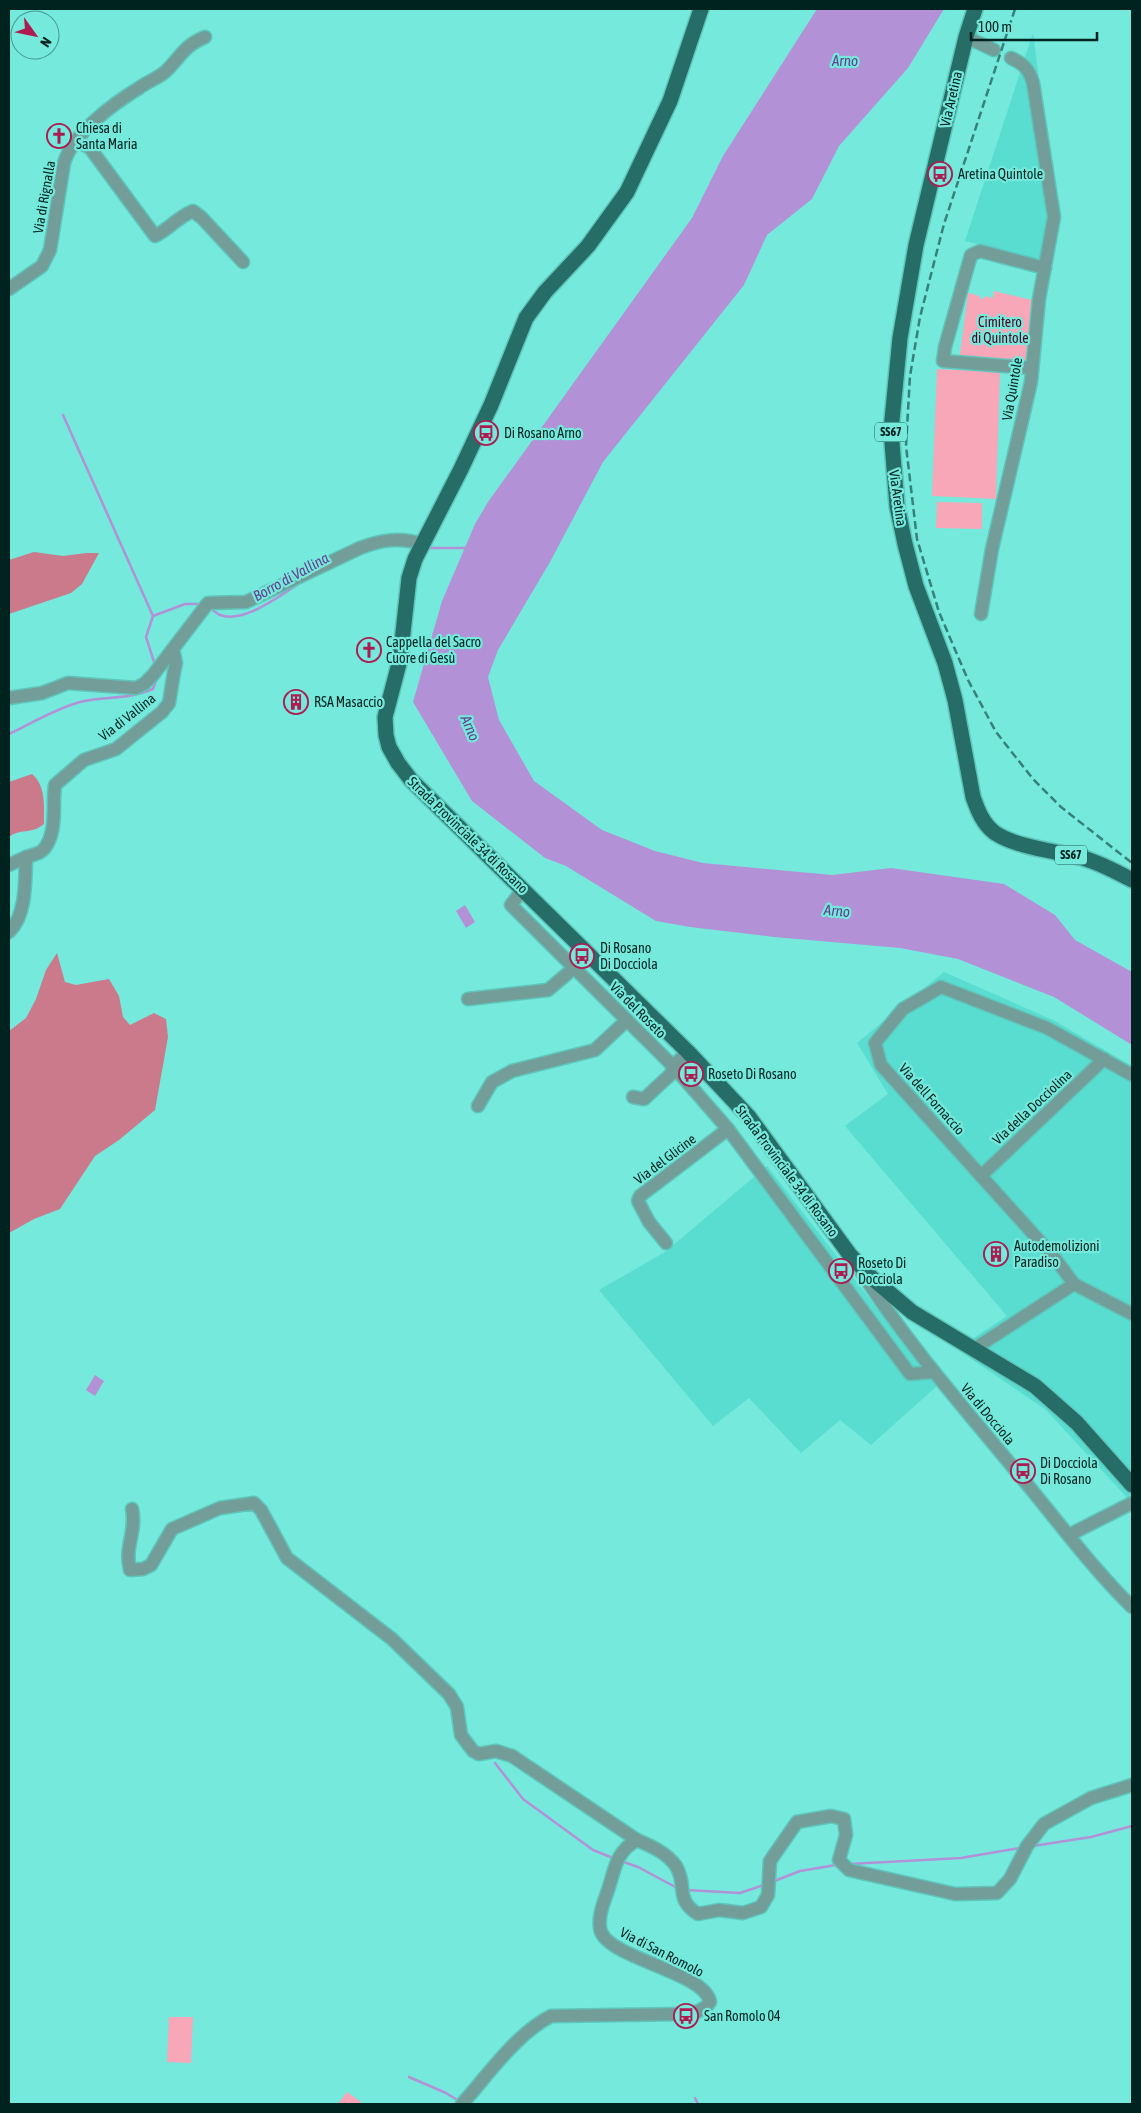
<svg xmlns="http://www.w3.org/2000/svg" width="1141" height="2113" viewBox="0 0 1141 2113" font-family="'Asap Condensed',sans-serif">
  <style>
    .built { fill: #59ddd0 }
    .green { fill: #f7a7b7 }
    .forest { fill: #cb7a8b }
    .water { fill: #b391d6 }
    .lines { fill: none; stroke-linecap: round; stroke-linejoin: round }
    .stream { stroke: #b391d6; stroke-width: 2.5 }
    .minor-casing { stroke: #5fc5ba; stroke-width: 15 }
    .major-casing { stroke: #5fc5ba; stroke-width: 18 }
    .minor { stroke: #739d98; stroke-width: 12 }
    .major { stroke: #276d67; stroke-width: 15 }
    .rail { stroke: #378179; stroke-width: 2.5; stroke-dasharray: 8 4; stroke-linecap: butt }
    .labels { text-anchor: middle; stroke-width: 4.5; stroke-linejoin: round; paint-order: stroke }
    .shield { fill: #74e9dc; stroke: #235e58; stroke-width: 1 }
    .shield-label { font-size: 12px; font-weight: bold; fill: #002320 }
    .street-label { font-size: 14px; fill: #002320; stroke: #74e9dc }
    .poi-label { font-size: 14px; fill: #002320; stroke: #74e9dc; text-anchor: start }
    .park-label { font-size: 14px; fill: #510521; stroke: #74e9dc }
    .water-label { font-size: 15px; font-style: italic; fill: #683c8e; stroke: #74e9dc }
  </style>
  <rect width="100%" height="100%" fill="#74e9dc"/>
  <!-- built -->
  <g class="built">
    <path d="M1033 33 1055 202 1041 260 965 241Z"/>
    <path d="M944 972 1053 1020 1132 1066V1503L1046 1410 957 1349 1007 1316 845 1126 888 1094 857 1043Z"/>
    <path d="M767 1166 937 1386 871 1445 840 1420 801 1453 749 1398 713 1426 599 1290 665 1252Z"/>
  </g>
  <!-- green -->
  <g class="green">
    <path d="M994 291 1032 300 1033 338 1029 366 959 361 968 293 980 296V298L984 299 985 296 993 298Z"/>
    <path d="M937 369 1000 372 996 499 932 496Z"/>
    <path d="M937 502 982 503V529L936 528Z"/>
    <path d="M169 2017H193L191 2063 167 2062Z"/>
    <path d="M347 2092 361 2102 359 2104H338Z"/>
  </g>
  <!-- forest -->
  <g class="forest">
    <path d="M34 552 63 556 86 553H99L82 584 71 593 9 614V560Z"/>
    <path d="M32 774C46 786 44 806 44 824 31 835 20 828 9 837V782Z"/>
    <path d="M57 953 65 982 76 985 109 979 119 996 123 1017 130 1025 154 1013 166 1019 168 1037 155 1110 119 1140 95 1156 60 1209 34 1219 9 1233V1031L26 1018 36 999 46 970Z"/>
  </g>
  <!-- water -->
  <g class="water">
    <path d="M817 9H944L908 68 839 146 812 199 767 235 744 285 603 462 550 562 498 650 488 677 499 720 534 781 602 830 655 851 703 863 832 875 891 868 1004 884 1055 915 1075 940 1132 972V1045L1054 997 958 959 900 948 774 937 690 927 656 921 566 866 545 858 472 801 413 702 442 601 475 524 488 502 692 218 723 156Z"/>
    <path d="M465 905 475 922 466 928 456 911Z"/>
    <path d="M95 1375 104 1381 95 1396 86 1390Z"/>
  </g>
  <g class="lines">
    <!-- stream -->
    <g class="stream">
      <path d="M63 415 153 616"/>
      <path d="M427 548H466"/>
      <path d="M210 608C213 610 217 614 220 615 245 624 281 594 302 582"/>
      <path d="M155 665 146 637 153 616 185 604H201"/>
      <path d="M9 734C32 723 55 709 80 702 105 696 128 700 153 689L158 675"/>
      <path d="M495 1763 523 1799 593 1850 613 1858"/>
      <path d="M1033 1846 1091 1837 1132 1826"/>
      <path d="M621 1861 638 1867 679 1889"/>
      <path d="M849 1864 961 1858 1020 1848"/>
      <path d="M772 1882 800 1871 836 1865"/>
      <path d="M686 1890 740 1893 764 1885"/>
      <path d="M409 2077 446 2093 459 2101"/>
      <path d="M695 2098 698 2104"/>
    </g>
    <defs>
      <g id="minor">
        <path d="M966 37 994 50"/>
        <path d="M77 141 90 148 155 236C169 229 178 217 193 211L202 218 243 262"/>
        <path d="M9 289 42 266 50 250 64 163C73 133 113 104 139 88 147 82 158 78 165 72 182 56 182 47 205 37"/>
        <path d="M1032 368 943 361 945 347 971 255 980 251 1045 268"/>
        <path d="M981 614 992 549 1031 382 1039 299 1054 217 1033 83C1029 69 1024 64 1011 58"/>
        <path d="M9 698 42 693 68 683 136 688 144 684 153 675 208 603 246 602 360 548C381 540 399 537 422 544"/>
        <path d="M9 865 26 857"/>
        <path d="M523 889 511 905 673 1066 728 1129 910 1374 933 1372"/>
        <path d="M9 932C27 915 25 880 26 857 32 855 40 854 44 849 58 832 52 805 55 785L84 760 116 749 162 712 169 703 174 672 176 663 173 649"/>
        <path d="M468 999 548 990 574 968"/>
        <path d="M1132 1075 1047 1028 941 987 903 1009 875 1043 881 1065 1054 1257 1074 1284 1132 1314"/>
        <path d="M633 1097 644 1099 671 1074 673 1066 688 1052"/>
        <path d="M478 1106 492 1082 512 1071 595 1050 627 1020"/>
        <path d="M981 1176 1104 1059"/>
        <path d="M666 1243 649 1222 638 1201 640 1196 728 1129"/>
        <path d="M862 1273C909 1346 966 1410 1021 1477 1058 1521 1091 1567 1132 1607"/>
        <path d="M974 1349 1074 1284"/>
        <path d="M132 1509C137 1532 124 1546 130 1570L143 1569 151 1565 172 1529 220 1508 254 1503 261 1510 287 1558 392 1639 449 1694 457 1707 461 1735 473 1751 479 1754 496 1751 512 1756 637 1840"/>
        <path d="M1069 1535 1132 1503"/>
        <path d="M462 2104C488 2075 516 2034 551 2016L684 2014C695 2013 704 2011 710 2002 705 1971 603 1958 600 1928 598 1914 605 1900 609 1887 615 1867 617 1851 637 1840 651 1846 667 1853 676 1866 688 1886 674 1899 698 1914L719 1910 743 1913 761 1907 768 1895 770 1861 797 1822 831 1816 844 1819 846 1835 839 1860 849 1870 955 1894 997 1893 1010 1879 1027 1846 1044 1824 1091 1798 1132 1785"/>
      </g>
      <g id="major">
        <path d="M701 9 670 101 627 192 588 246 545 292 526 318 491 405 461 469 415 559 409 578 400 660 385 717 386 735 389 747 398 763 411 780 688 1052 749 1117 850 1255 872 1278 912 1312 1035 1386 1077 1423 1132 1485"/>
        <path d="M975 9 966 37 916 245 900 338 891 430 897 506 905 544 916 586 945 663 955 700 973 797C978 811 983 824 995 833 1018 848 1057 851 1083 858 1100 863 1117 872 1132 880"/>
      </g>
    </defs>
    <!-- minor casing -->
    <use href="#minor" class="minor-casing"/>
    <!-- major casing -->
    <use href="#major" class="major-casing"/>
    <!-- minor -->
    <use href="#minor" class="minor"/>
    <!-- major -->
    <use href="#major" class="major"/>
    <!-- rail -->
    <path class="rail" d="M1015 9 944 224 920 317 910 376 906 446 917 539 939 612 968 680 996 732 1033 779 1061 807 1132 863"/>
  </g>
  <!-- icons -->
  <defs>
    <symbol id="church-ring" viewBox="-11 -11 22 22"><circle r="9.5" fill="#74e9dc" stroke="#ad1c51" stroke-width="1.5"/><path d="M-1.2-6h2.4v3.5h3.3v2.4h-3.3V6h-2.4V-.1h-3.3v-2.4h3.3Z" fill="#ad1c51"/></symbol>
    <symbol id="bus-ring" viewBox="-11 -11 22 22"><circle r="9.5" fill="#74e9dc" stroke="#ad1c51" stroke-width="1.5"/><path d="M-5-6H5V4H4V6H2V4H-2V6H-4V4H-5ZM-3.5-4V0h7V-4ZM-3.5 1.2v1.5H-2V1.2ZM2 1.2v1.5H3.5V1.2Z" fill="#ad1c51"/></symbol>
    <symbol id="building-ring" viewBox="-11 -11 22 22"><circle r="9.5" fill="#74e9dc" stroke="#ad1c51" stroke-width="1.5"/><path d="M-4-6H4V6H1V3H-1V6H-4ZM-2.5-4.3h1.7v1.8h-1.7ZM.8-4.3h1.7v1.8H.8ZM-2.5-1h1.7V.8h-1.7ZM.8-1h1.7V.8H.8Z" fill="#ad1c51"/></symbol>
  </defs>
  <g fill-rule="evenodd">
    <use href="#church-ring" x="45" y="122" width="28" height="28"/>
    <use href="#bus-ring" x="926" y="160" width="28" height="28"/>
    <use href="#bus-ring" x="472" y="419" width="28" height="28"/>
    <use href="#church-ring" x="355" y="636" width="28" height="28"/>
    <use href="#building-ring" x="282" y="688" width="28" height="28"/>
    <use href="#bus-ring" x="568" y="942" width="28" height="28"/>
    <use href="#bus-ring" x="677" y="1060" width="28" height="28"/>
    <use href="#building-ring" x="982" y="1240" width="28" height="28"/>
    <use href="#bus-ring" x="827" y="1257" width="28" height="28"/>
    <use href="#bus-ring" x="1009" y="1457" width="28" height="28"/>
    <use href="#bus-ring" x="672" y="2002" width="28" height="28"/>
  </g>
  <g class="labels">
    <!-- shield labels -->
    <g class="shield">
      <rect x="875" y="422.5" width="32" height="19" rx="4"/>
      <rect x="1055" y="845.5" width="32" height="19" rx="4"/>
    </g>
    <g class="shield-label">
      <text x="891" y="436">SS67</text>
      <text x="1071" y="859">SS67</text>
    </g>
    <!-- street labels -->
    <g class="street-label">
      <text transform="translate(951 99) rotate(-77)" y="5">Via Aretina</text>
      <text transform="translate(44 197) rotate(-80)" y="5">Via di Rignalla</text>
      <text transform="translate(1012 389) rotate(-80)" y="5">Via Quintole</text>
      <text transform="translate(898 498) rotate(82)" y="5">Via Aretina</text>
      <text transform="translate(127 717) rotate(-38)" y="5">Via di Vallina</text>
      <text transform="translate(468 835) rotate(44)" y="5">Strada Provinciale 34 di Rosano</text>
      <text transform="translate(638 1010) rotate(45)" y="5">Via del Roseto</text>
      <text transform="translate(932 1099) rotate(48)" y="5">Via dell Fornaccio</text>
      <text transform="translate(1032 1107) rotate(-43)" y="5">Via della Docciolina</text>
      <text transform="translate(665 1159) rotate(-37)" y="5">Via del Glicine</text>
      <text transform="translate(787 1171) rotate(53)" y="5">Strada Provinciale 34 di Rosano</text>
      <text transform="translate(988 1414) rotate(50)" y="5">Via di Docciola</text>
      <text transform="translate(662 1952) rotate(27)" y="5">Via di San Romolo</text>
    </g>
    <!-- poi labels -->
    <g class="poi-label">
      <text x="76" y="133">Chiesa di<tspan x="76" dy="16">Santa Maria</tspan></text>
      <text x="958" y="179">Aretina Quintole</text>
      <text x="504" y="438">Di Rosano Arno</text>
      <text x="386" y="647">Cappella del Sacro<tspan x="386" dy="16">Cuore di Gesù</tspan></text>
      <text x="314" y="707">RSA Masaccio</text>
      <text x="600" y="953">Di Rosano<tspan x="600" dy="16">Di Docciola</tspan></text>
      <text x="708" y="1079">Roseto Di Rosano</text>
      <text x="1014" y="1251">Autodemolizioni<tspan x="1014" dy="16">Paradiso</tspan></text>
      <text x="858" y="1268">Roseto Di<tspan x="858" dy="16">Docciola</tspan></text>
      <text x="1040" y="1468">Di Docciola<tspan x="1040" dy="16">Di Rosano</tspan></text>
      <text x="704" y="2021">San Romolo 04</text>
    </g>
    <!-- park labels -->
    <g class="park-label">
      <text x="1000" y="327">Cimitero<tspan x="1000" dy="16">di Quintole</tspan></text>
    </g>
    <!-- water labels -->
    <g class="water-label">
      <text x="845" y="66">Arno</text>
      <text transform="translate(291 577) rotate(-29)" y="5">Borro di Vallina</text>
      <text transform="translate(470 728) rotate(67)" y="5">Arno</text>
      <text transform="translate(837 911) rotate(5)" y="5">Arno</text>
    </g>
  </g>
  <!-- border -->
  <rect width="1141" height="2113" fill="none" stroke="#002320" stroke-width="20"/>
  <!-- north arrow -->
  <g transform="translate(35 35) rotate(123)"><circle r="24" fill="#74e9dc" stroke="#469a91"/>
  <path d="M0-4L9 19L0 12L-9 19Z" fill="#ad1c51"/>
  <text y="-8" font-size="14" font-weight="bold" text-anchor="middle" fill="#002320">N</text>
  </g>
  <!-- scale -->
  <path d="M971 32v8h126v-8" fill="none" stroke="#002320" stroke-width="2.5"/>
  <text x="978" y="32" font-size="15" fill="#002320" stroke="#74e9dc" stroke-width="4" paint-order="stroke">100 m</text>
</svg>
